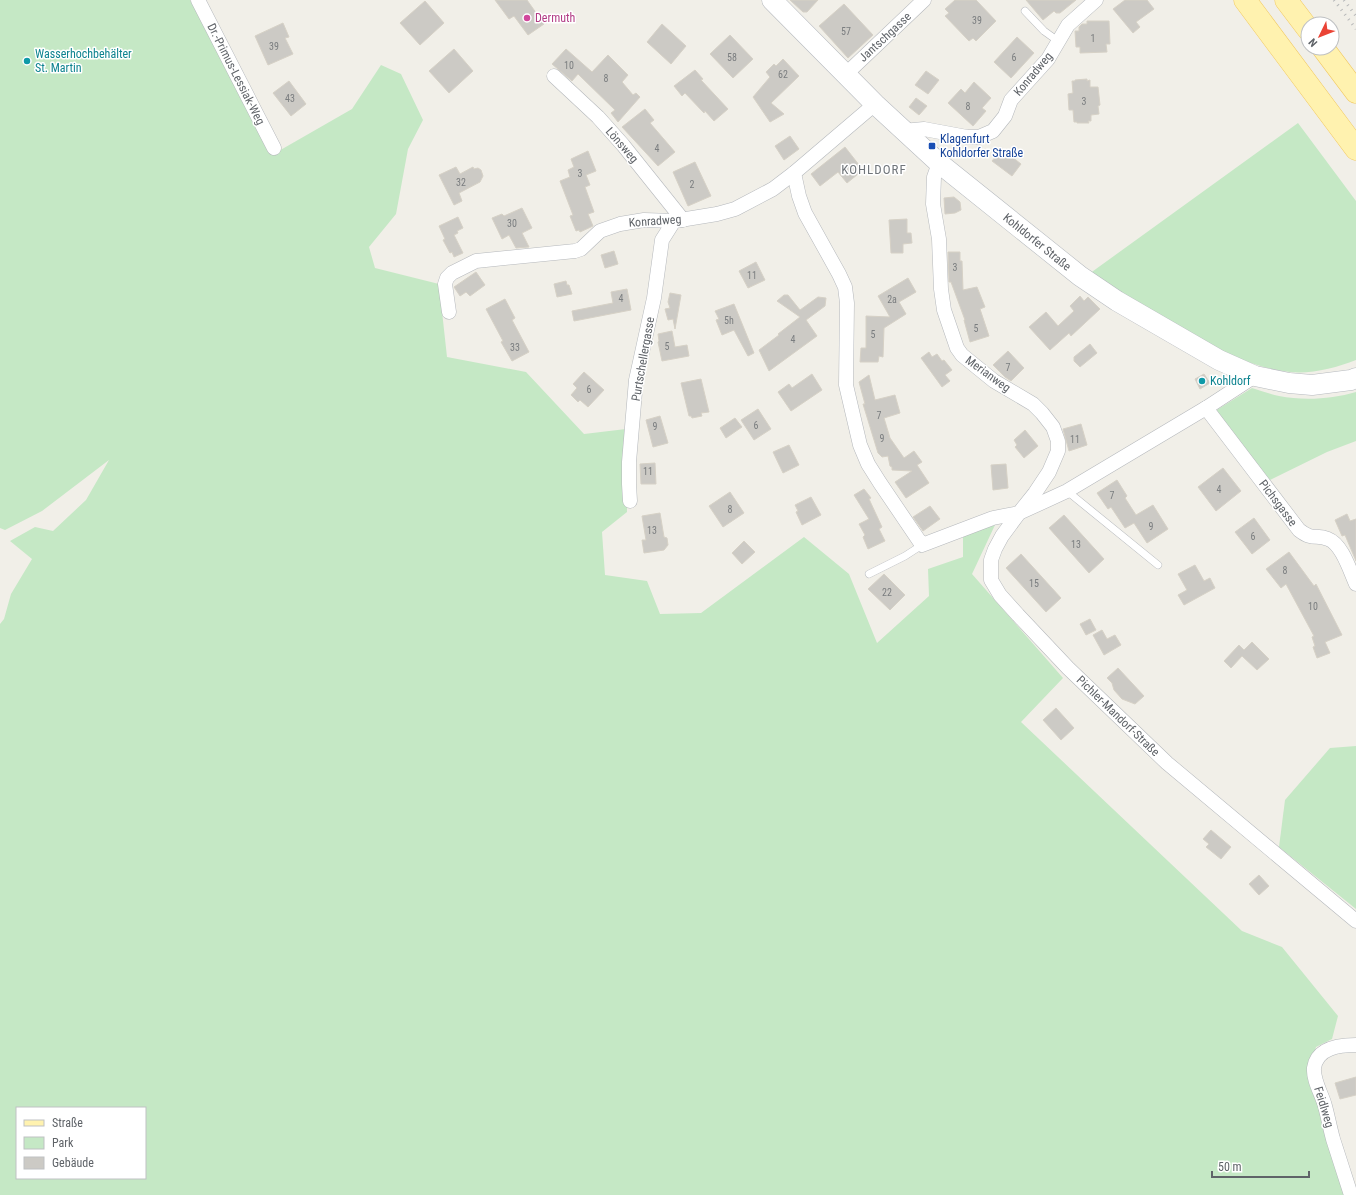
<svg xmlns="http://www.w3.org/2000/svg" width="1356" height="1195" viewBox="0 0 1356 1195" font-family="'Roboto Condensed',sans-serif">
  <style>
    .green { fill: #c5e8c5; fill-rule: evenodd }
    .building { fill: #cccac5; stroke: #d6d1c6 }
    .lines { fill: none; stroke-linecap: round; stroke-linejoin: round }
    .lane-casing { stroke: #b5b8bc; stroke-width: 8 }
    .street-casing { stroke: #b5b8bc; stroke-width: 15 }
    .secondary-casing { stroke: #b6babf; stroke-width: 21 }
    .primary-casing { stroke: #f2c960; stroke-width: 23 }
    .lane { stroke: #fff; stroke-width: 7 }
    .street { stroke: #fff; stroke-width: 14 }
    .secondary { stroke: #fff; stroke-width: 20 }
    .primary { stroke: #fff2af; stroke-width: 22 }
    .rail { stroke: #b6b7b8; stroke-width: 3; stroke-dasharray: 1 5; stroke-linecap: butt }
    .hotel-dot { fill: #d1479c; stroke: #fff; stroke-width: 1.5 }
    .culture-dot { fill: #0f9aa8; stroke: #fff; stroke-width: 1.5 }
    .transit-dot { fill: #1a4fb4; stroke: #fff; stroke-width: 1.5 }
    .labels { text-anchor: middle; stroke-width: 3; stroke-linejoin: round; paint-order: stroke }
    .number-label { font-size: 10px; fill: #7a7d7f }
    .hotel-label { font-size: 12px; fill: #b23c85; stroke: #fff; text-anchor: start }
    .street-label { font-size: 12px; fill: #5f6368; stroke: #fff }
    .culture-label { font-size: 12px; fill: #0d838f; stroke: #fff; text-anchor: start }
    .transit-label { font-size: 12px; fill: #164399; stroke: #fff; text-anchor: start }
    .neighbourhood-label { font-size: 13px; letter-spacing: 1px; fill: #70757a; stroke: #fff }
  </style>
  <rect width="100%" height="100%" fill="#f1efe8"/>
  <!-- green -->
  <g class="green">
    <path d="M0 0H190L277 152 352 109 381 65 401 74 423 120 408 149 396 214 369 247 375 268 439 284 447 357 526 372 584 434 626 429 627 512 602 532 605 575 647 581 660 614 701 613 804 537 849 574 877 643 929 596 928 569 963 557V535L995 525 972 574 1063 678 1021 722 1242 931 1282 947 1338 1016 1332 1039 1316 1047 1308 1073 1346 1195H0V624L4 619 11 594 32 559 10 541 35 527 53 531 86 500 109 460 42 511 5 530 0 528ZM17 1108H145V1178H17Z"/>
    <path d="M1298 123 1356 201V360C1336 368 1312 374 1290 372 1244 367 1202 341 1162 318 1138 303 1114 289 1089 274Z"/>
    <path d="M1252 388C1261 391 1270 394 1279 396 1304 401 1332 399 1356 392V441L1327 452 1270 480 1215 411Z"/>
    <path d="M1356 746V909L1279 847 1285 800 1330 748Z"/>
  </g>
  <!-- building -->
  <g class="building">
    <path d="M495 0H527L544 24 528 35 514 16 509 19Z"/>
    <path d="M790 0H818L807 12H803Z"/>
    <path d="M955 0H976L996 21 976 41 973 38 969 41 945 16 949 13 945 9Z"/>
    <path d="M1026 0H1076L1060 13H1056L1054 11 1043 20Z"/>
    <path d="M1125 0H1147L1154 9 1136 22 1140 27 1133 33 1113 9Z"/>
    <path d="M425 1 444 23 420 45 400 23Z"/>
    <path d="M844 4 873 35 848 58 819 26Z"/>
    <path d="M1087 21H1109L1110 44H1106L1107 52 1080 53V47H1076L1075 31H1079V27L1082 24H1087Z"/>
    <path d="M283 23 289 37 285 38 293 54 268 65 255 36Z"/>
    <path d="M662 24 686 46 671 64 647 42Z"/>
    <path d="M730 35 753 59 733 78 710 54Z"/>
    <path d="M1017 37 1034 53 1011 78 994 62Z"/>
    <path d="M454 49 473 71 449 93 429 71Z"/>
    <path d="M566 49 592 72 608 55 628 75 622 82 633 95 636 93 640 97 618 122 611 113 615 110 578 74 572 81 552 64Z"/>
    <path d="M783 59 799 76 771 103 784 114 770 122 753 97 770 77 766 72 774 64 776 66Z"/>
    <path d="M695 70 703 79 701 80 728 109 714 121 705 111 704 113 685 93 682 96 674 86Z"/>
    <path d="M926 71 939 80 928 94 915 85Z"/>
    <path d="M1087 79V81L1090 80V87H1098L1100 105 1098 106 1099 114 1091 115V121H1088L1089 123H1077V122H1074L1073 110H1069L1068 94 1073 93 1072 81H1075V80Z"/>
    <path d="M289 81 306 104 291 116 273 93Z"/>
    <path d="M974 82 991 98 982 108 986 111 973 126 948 103 961 89 965 93Z"/>
    <path d="M916 98 927 106 919 115 909 107Z"/>
    <path d="M645 109 654 120 650 123 675 152 658 166 622 127Z"/>
    <path d="M790 136 799 149 784 160 775 146Z"/>
    <path d="M845 147 863 170 847 183 838 172 820 186 811 174Z"/>
    <path d="M1002 149 1021 164 1012 176 992 161Z"/>
    <path d="M588 151 596 171 586 175 590 185 585 187 594 212 588 214 593 226 580 232 579 230 576 231 570 216 573 215 560 181 570 177 568 170 574 167 571 159Z"/>
    <path d="M695 162 711 196 688 206 673 172Z"/>
    <path d="M456 167 460 174 473 167 474 169 478 168 481 170 483 176 480 182 459 193 462 201 454 205 439 175Z"/>
    <path d="M954 197 960 202 961 210 955 213 945 214 944 198Z"/>
    <path d="M522 208 532 228 522 233 529 247 516 248 509 235 502 239 492 218 502 214 504 216Z"/>
    <path d="M458 217 463 228 457 231 458 233 454 235 463 253 454 257 452 252 450 253 443 240 445 239 439 226Z"/>
    <path d="M907 219V233H911L912 243 903 244V253H891L889 220Z"/>
    <path d="M614 251 618 264 605 268 601 255Z"/>
    <path d="M948 252H960V261H962L963 290 977 287 985 307 980 309 989 336 970 342 964 320H965L951 282H949Z"/>
    <path d="M756 262 765 280 748 288 739 271Z"/>
    <path d="M476 272 485 285 470 296 466 292 460 296 454 287Z"/>
    <path d="M908 278 916 292 899 302 906 314 884 328 883 357 879 356 878 362H860L861 348H866V316L890 317 878 296Z"/>
    <path d="M566 281 567 285H569L572 294 557 297 554 284Z"/>
    <path d="M627 289 631 310 574 321 572 311 613 303 611 292Z"/>
    <path d="M670 293 681 295 675 329 673 319 668 320 665 309 670 308 668 302Z"/>
    <path d="M784 295H788L800 310 818 297 826 298 825 306 806 320 817 336 769 371 759 350 779 335 778 334 800 317 777 301Z"/>
    <path d="M1080 296 1084 301 1088 297 1100 309 1071 336 1069 333 1050 350 1029 327 1046 312 1058 326 1074 311 1070 306Z"/>
    <path d="M505 299 515 318 512 320 529 352 512 361 501 342 503 341 486 309Z"/>
    <path d="M734 304 754 353 748 356 734 330 722 335 716 320 719 319 715 311Z"/>
    <path d="M672 331 675 347 687 345 689 356 662 361 658 342 659 341 658 334Z"/>
    <path d="M1090 344 1097 353 1080 367 1074 361V357Z"/>
    <path d="M1008 351 1024 368 1011 381 1005 377 993 365Z"/>
    <path d="M929 352 932 357 937 354 942 361 944 360 952 370 945 375 950 381 942 387 921 358Z"/>
    <path d="M584 372 604 390 588 407 580 400 578 402 571 395 577 388 573 384Z"/>
    <path d="M812 374 822 390 791 411 778 392 789 384 792 388Z"/>
    <path d="M1204 374 1210 383 1200 389 1195 379Z"/>
    <path d="M869 375 875 400 895 395 900 413 884 418 890 438 904 458 914 451 922 462 917 465 929 483 906 498 895 482 912 471 892 470V467L890 466 888 456 882 457 878 453 863 404H865L859 382Z"/>
    <path d="M701 379 709 412 701 413 702 416 692 418 691 416H689L681 383Z"/>
    <path d="M758 409 771 429 754 440 741 420Z"/>
    <path d="M660 416 668 443 653 447 646 420Z"/>
    <path d="M735 418 742 427 726 438 720 428Z"/>
    <path d="M1081 424 1087 445 1069 451 1063 429Z"/>
    <path d="M1025 430 1038 446 1024 458 1015 447 1017 445 1014 440Z"/>
    <path d="M789 445 799 465 783 473 773 452Z"/>
    <path d="M655 463 656 484H641L640 464Z"/>
    <path d="M1006 464 1008 488 993 490 991 465Z"/>
    <path d="M1223 468 1241 491 1216 511 1198 487Z"/>
    <path d="M1117 480 1127 496 1125 498 1136 515 1153 505 1168 529 1147 543 1134 523 1125 528 1111 507 1108 509 1097 493Z"/>
    <path d="M864 489 871 498 869 499 882 527 879 529 885 541 868 549 863 537 865 535 859 524 869 519 854 495Z"/>
    <path d="M730 492 744 513 723 527 709 506Z"/>
    <path d="M811 497 821 515 802 525 796 512 798 511 795 505Z"/>
    <path d="M930 506 940 519 923 531 913 517Z"/>
    <path d="M660 513 664 537 667 538 668 545 664 550 644 553 642 540H646L642 516Z"/>
    <path d="M1347 514 1350 521 1356 519V561L1345 535 1342 536 1335 520Z"/>
    <path d="M1064 515 1104 559 1089 573 1049 528Z"/>
    <path d="M1254 518 1270 540 1252 554 1235 532Z"/>
    <path d="M744 541 755 552 742 564 732 553Z"/>
    <path d="M1289 552 1314 586 1316 584 1342 635 1325 642 1330 653 1317 658 1313 647 1315 646 1312 637 1314 636 1286 584 1281 588 1266 569Z"/>
    <path d="M1021 554 1061 598 1046 612 1006 568Z"/>
    <path d="M1195 565 1204 581 1210 578 1215 588 1184 605 1178 595 1187 590 1178 574Z"/>
    <path d="M884 574 905 595 890 610 868 589Z"/>
    <path d="M1090 619 1096 630 1086 635 1080 624Z"/>
    <path d="M1102 630 1107 639 1115 635 1121 645 1104 655 1093 635Z"/>
    <path d="M1252 642 1269 659 1257 670 1242 656 1231 668 1224 661 1239 645 1244 650Z"/>
    <path d="M1118 668 1144 696 1135 704 1122 699 1114 690 1112 683 1107 678Z"/>
    <path d="M1056 708 1074 728 1061 740 1043 720Z"/>
    <path d="M1211 830 1231 847 1221 859 1206 847 1209 844 1203 839Z"/>
    <path d="M1259 875 1269 886 1259 895 1249 884Z"/>
    <path d="M1356 1077V1095L1340 1099 1335 1083Z"/>
  </g>
  <g class="lines">
    <defs>
      <g id="lane">
        <path d="M1025 11 1044 31 1058 41"/>
        <path d="M1067 491 1158 565"/>
        <path d="M869 574 905 556 922 545"/>
      </g>
      <g id="street">
        <path d="M198 0 274 148"/>
        <path d="M845 75 924 0"/>
        <path d="M554 76 598 117 623 145 683 220"/>
        <path d="M903 131 924 129 967 137H979L993 131 1005 116 1011 100 1048 59 1068 25 1096 0"/>
        <path d="M794 173 799 196 805 213 839 274 845 287 847 303 846 385 860 445 868 464 880 483 922 545 993 518 1019 513 1035 493 1049 472 1058 451V441L1053 427 1042 413 1033 404 994 381 962 355 957 348 944 310 941 289 939 239 933 204 934 177 939 163"/>
        <path d="M449 312 445 284 447 278 452 273 476 261 575 251 581 249 600 231 620 224 644 220 674 221 717 214 735 209 773 189 794 173 875 104"/>
        <path d="M1255 376 1206 408 1067 491 1019 513 1002 536 995 549 991 560V580L1000 595 1018 615 1068 668 1167 763 1356 921"/>
        <path d="M1206 408 1299 530C1313 541 1316 534 1328 539 1342 544 1350 571 1356 584"/>
        <path d="M630 501 629 484V462L636 380 654 298 662 240 674 221"/>
        <path d="M1351 1195C1345 1176 1339 1158 1333 1139 1330 1128 1328 1117 1325 1106 1322 1094 1313 1081 1314 1068 1317 1047 1340 1045 1356 1045"/>
      </g>
      <path id="secondary" d="M772 0 875 104 939 163 1080 276 1117 301 1219 360 1255 376 1289 383 1312 385 1351 380 1356 378"/>
      <g id="primary">
        <path d="M1245 0 1356 149"/>
        <path d="M1286 0 1308 29"/>
        <path d="M1323 48 1356 92"/>
      </g>
    </defs>
    <!-- lane casing -->
    <use href="#lane" class="lane-casing"/>
    <!-- street casing -->
    <use href="#street" class="street-casing"/>
    <!-- secondary casing -->
    <use href="#secondary" class="secondary-casing"/>
    <!-- primary casing -->
    <use href="#primary" class="primary-casing"/>
    <!-- lane -->
    <use href="#lane" class="lane"/>
    <!-- street -->
    <use href="#street" class="street"/>
    <!-- secondary -->
    <use href="#secondary" class="secondary"/>
    <!-- primary -->
    <use href="#primary" class="primary"/>
    <!-- rail -->
    <g class="rail">
      <path d="M1334 0 1356 29"/>
      <path d="M1344 0 1356 16"/>
    </g>
  </g>
  <!-- markers -->
  <circle class="hotel-dot" cx="527" cy="18" r="4"/>
  <g class="culture-dot">
    <circle cx="27" cy="61" r="4"/>
    <circle cx="1202" cy="381" r="4"/>
  </g>
  <rect class="transit-dot" x="928" y="142" width="8" height="8" rx="2"/>
  <g class="labels">
    <!-- number labels -->
    <g class="number-label">
      <text x="977" y="24">39</text>
      <text x="846" y="35">57</text>
      <text x="1093" y="42">1</text>
      <text x="274" y="50">39</text>
      <text x="732" y="61">58</text>
      <text x="1014" y="61">6</text>
      <text x="569" y="69">10</text>
      <text x="783" y="78">62</text>
      <text x="606" y="82">8</text>
      <text x="290" y="102">43</text>
      <text x="1084" y="105">3</text>
      <text x="968" y="110">8</text>
      <text x="657" y="152">4</text>
      <text x="580" y="177">3</text>
      <text x="461" y="186">32</text>
      <text x="692" y="188">2</text>
      <text x="512" y="227">30</text>
      <text x="955" y="271">3</text>
      <text x="752" y="279">11</text>
      <text x="621" y="302">4</text>
      <text x="892" y="303">2a</text>
      <text x="729" y="324">5h</text>
      <text x="976" y="332">5</text>
      <text x="873" y="338">5</text>
      <text x="793" y="343">4</text>
      <text x="667" y="350">5</text>
      <text x="515" y="351">33</text>
      <text x="1008" y="371">7</text>
      <text x="589" y="393">6</text>
      <text x="879" y="419">7</text>
      <text x="756" y="429">6</text>
      <text x="655" y="430">9</text>
      <text x="882" y="442">9</text>
      <text x="1075" y="443">11</text>
      <text x="648" y="475">11</text>
      <text x="1219" y="493">4</text>
      <text x="1112" y="499">7</text>
      <text x="730" y="513">8</text>
      <text x="1151" y="530">9</text>
      <text x="652" y="534">13</text>
      <text x="1253" y="540">6</text>
      <text x="1076" y="548">13</text>
      <text x="1285" y="574">8</text>
      <text x="1034" y="587">15</text>
      <text x="887" y="596">22</text>
      <text x="1313" y="610">10</text>
    </g>
    <!-- hotel labels -->
    <g class="hotel-label">
      <text x="535" y="22">Dermuth</text>
    </g>
    <!-- street labels -->
    <g class="street-label">
      <text transform="translate(885 37) rotate(-43)" y="4">Jantschgasse</text>
      <text transform="translate(236 74) rotate(63)" y="4">Dr.-Primus-Lessiak-Weg</text>
      <text transform="translate(1033 74) rotate(-50)" y="4">Konradweg</text>
      <text transform="translate(622 145) rotate(49)" y="4">Lönsweg</text>
      <text transform="translate(655 221) rotate(-4)" y="4">Konradweg</text>
      <text transform="translate(1037 242) rotate(39)" y="4">Kohldorfer Straße</text>
      <text transform="translate(643 359) rotate(-80)" y="4">Purtschellergasse</text>
      <text transform="translate(988 374) rotate(36)" y="4">Merianweg</text>
      <text transform="translate(1278 503) rotate(53)" y="4">Pichsgasse</text>
      <text transform="translate(1118 716) rotate(44)" y="4">Pichler-Mandorf-Straße</text>
      <text transform="translate(1324 1107) rotate(73)" y="4">Feidlweg</text>
    </g>
    <!-- culture labels -->
    <g class="culture-label">
      <text x="35" y="58">Wasserhochbehälter<tspan x="35" dy="14">St. Martin</tspan></text>
      <text x="1210" y="385">Kohldorf</text>
    </g>
    <!-- transit labels -->
    <g class="transit-label">
      <text x="940" y="143">Klagenfurt<tspan x="940" dy="14">Kohldorfer Straße</tspan></text>
    </g>
    <!-- neighbourhood labels -->
    <g class="neighbourhood-label">
      <text x="874" y="174">KOHLDORF</text>
    </g>
  </g>
  <!-- legend -->
  <rect x="16" y="1107" width="130" height="72" fill="#ffffff" stroke="#bfc1c3"/>
  <rect x="24" y="1120" width="20" height="6" fill="#fff2af" stroke="#bfc1c3"/>
  <text x="52" y="1127" font-size="12" fill="#5f6368">Straße</text>
  <rect x="24" y="1137" width="20" height="12" fill="#c5e8c5" stroke="#bfc1c3"/>
  <text x="52" y="1147" font-size="12" fill="#5f6368">Park</text>
  <rect x="24" y="1157" width="20" height="12" fill="#cccac5" stroke="#bfc1c3"/>
  <text x="52" y="1167" font-size="12" fill="#5f6368">Gebäude</text>
  <!-- north arrow -->
  <g transform="translate(1320 36) rotate(227)"><circle r="19" fill="#ffffff" stroke="#bfc1c3"/>
  <path d="M0-3L7 15L0 10L-7 15Z" fill="#ea4335"/>
  <text y="-6" font-size="11" font-weight="bold" text-anchor="middle" fill="#5f6368">N</text>
  </g>
  <!-- scale -->
  <path d="M1212 1171v6h97v-6" fill="none" stroke="#5f6368" stroke-width="2"/>
  <text x="1218" y="1171" font-size="12" fill="#5f6368" stroke="#ffffff" stroke-width="3" paint-order="stroke">50 m</text>
</svg>
